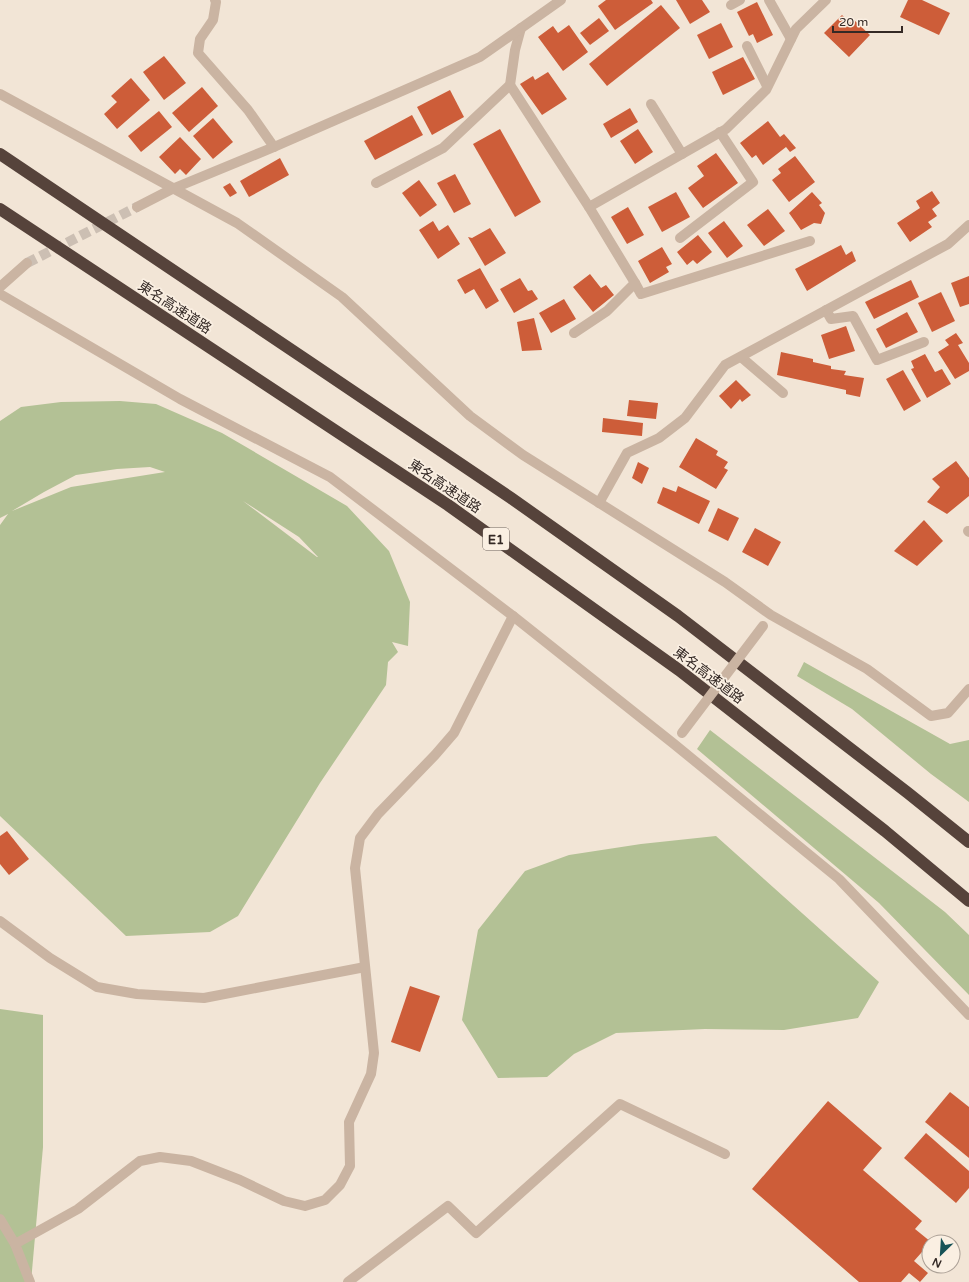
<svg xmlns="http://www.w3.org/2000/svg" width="969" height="1282" viewBox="0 0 969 1282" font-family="'Varela Round','Noto Sans JP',sans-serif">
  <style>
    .green { fill: #b3c195; fill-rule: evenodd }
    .building { fill: #cd5d39 }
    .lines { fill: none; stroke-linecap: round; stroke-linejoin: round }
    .minor-tunnel { stroke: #ccbfb3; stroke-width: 10; stroke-dasharray: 10 5; stroke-linecap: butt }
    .minor { stroke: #cab4a2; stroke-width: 10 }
    .highway { stroke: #56433b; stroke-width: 12 }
    .minor-bridge { stroke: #cab4a2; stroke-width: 10 }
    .labels { text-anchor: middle; stroke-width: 3.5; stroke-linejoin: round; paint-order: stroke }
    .shield { fill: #faefe2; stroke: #6f645e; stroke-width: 1 }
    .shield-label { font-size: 13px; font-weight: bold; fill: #342925 }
    .street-label { font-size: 14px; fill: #342925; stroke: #faefe2 }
  </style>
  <rect width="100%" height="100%" fill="#f2e5d6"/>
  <!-- green -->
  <g class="green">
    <path d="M120 401 156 404 222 433 347 506 389 551 410 602 408 646 392 642 398 652 388 662 386 685 320 783 238 916 210 932 126 936 0 816V525L8 514 0 518V421L21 407 61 402ZM150 467 165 472 71 487 12 511 44 492 76 475 117 469ZM243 501 299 537 318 557H317Z"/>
    <path d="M804 662 950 744 969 740V802L931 774 852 709 797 676Z"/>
    <path d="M710 730 945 912 969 935V995L879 903 697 749Z"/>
    <path d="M716 836 879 982 858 1018 784 1030 705 1029 616 1033 574 1054 547 1077 498 1078 462 1020 478 930 525 871 569 855 641 844Z"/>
    <path d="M0 1009 43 1015V1147L31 1282H0Z"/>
  </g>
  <!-- building -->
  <g class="building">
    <path d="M606 0H651L653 3 615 30 598 6Z"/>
    <path d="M676 0H702L710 12 690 24Z"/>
    <path d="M908 0H922L950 13 939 35 900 17Z"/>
    <path d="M757 2 773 35 757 43 753 34 749 36 737 12Z"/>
    <path d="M661 5 680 28 607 86 589 64Z"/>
    <path d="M842 15 850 23 854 20 870 35 849 57 824 33Z"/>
    <path d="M599 18 609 31 590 45 580 33Z"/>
    <path d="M721 23 733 47 709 59 697 35Z"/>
    <path d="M569 25 588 52 563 71 538 37 553 26 558 33Z"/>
    <path d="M164 56 186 83 164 100 143 72Z"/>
    <path d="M743 57 755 79 723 95 712 72Z"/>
    <path d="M548 72 567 99 542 115 520 84 533 76 535 80Z"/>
    <path d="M131 78 150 100 117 129 104 114 117 102 111 96Z"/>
    <path d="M202 87 218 106 189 132 172 113Z"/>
    <path d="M450 90 464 117 432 135 417 107Z"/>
    <path d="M630 108 638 122 611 138 603 124Z"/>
    <path d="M159 111 172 127 141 152 128 136Z"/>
    <path d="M412 115 423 135 375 160 364 141Z"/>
    <path d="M213 118 233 142 213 159 193 136Z"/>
    <path d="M768 121 780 137 784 134 796 148 790 152 786 147 763 165 756 155 752 158 740 143Z"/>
    <path d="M500 129 541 202 515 217 473 144Z"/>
    <path d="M638 129 653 152 635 164 620 141Z"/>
    <path d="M180 137 201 159 186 175 180 169 175 174 159 157Z"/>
    <path d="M716 153 738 183 703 208 688 188 704 176 697 166Z"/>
    <path d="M795 156 815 182 789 202 772 180 781 173 778 169Z"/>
    <path d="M280 158 289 175 249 197 240 181Z"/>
    <path d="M455 174 471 204 454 213 437 183Z"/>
    <path d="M419 180 437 205 420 217 402 193Z"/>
    <path d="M230 183 237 193 230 197 223 187Z"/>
    <path d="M932 191 940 203 932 209 937 216 928 222 932 227 910 242 897 223 920 208 916 201Z"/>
    <path d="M676 192 690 217 662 232 648 207Z"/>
    <path d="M812 192 822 203 819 205 825 213 821 224 814 223 801 230 789 213Z"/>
    <path d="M628 207 644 235 627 244 611 217Z"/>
    <path d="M768 209 785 231 764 246 747 225Z"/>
    <path d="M433 221 439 231 448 225 460 244 438 259 419 230Z"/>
    <path d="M724 221 743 246 727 258 708 233Z"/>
    <path d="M490 228 506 253 485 266 468 237 472 238Z"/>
    <path d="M698 235 712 252 697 264 693 260 687 265 677 252Z"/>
    <path d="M841 245 846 255 852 251 856 261 807 291 795 269Z"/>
    <path d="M662 247 672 264 666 267 669 272 650 283 638 261Z"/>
    <path d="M480 268 499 301 486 309 474 289 465 294 457 280Z"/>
    <path d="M590 274 601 288 606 285 614 295 593 312 573 287Z"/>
    <path d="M969 276V304L960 307 951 283Z"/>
    <path d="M520 278 528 291 532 290 538 299 514 313 500 289Z"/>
    <path d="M911 280 919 297 874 319 865 302Z"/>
    <path d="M941 292 955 321 932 332 918 303Z"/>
    <path d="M564 299 576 319 551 333 539 313Z"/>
    <path d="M907 312 918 332 886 348 876 329Z"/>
    <path d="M534 318 542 350 522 351 517 322Z"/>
    <path d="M846 326 855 351 829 359 821 335Z"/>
    <path d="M956 333 963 343 958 345 969 363V371L955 379 938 352 949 345 945 340Z"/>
    <path d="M781 352 813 359V362L831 366V369L846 371 844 375 864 378 860 397 846 394V390L777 375Z"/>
    <path d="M925 354 935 372 942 369 951 384 927 398 911 369 914 368 911 361Z"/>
    <path d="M903 370 921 401 904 411 886 379Z"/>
    <path d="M736 380 751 395 742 402 740 399 731 409 719 396Z"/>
    <path d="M629 400 658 403 656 419 627 416Z"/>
    <path d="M603 418 643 423 642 436 602 432Z"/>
    <path d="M696 438 718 451 716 455 728 462 724 468 728 470 716 489 679 467Z"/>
    <path d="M956 461 969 478V496L947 514 927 502 940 487 932 479Z"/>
    <path d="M638 462 649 468 642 484 632 478Z"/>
    <path d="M678 486 710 501 699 524 657 503 663 487 676 492Z"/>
    <path d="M718 508 739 518 728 541 708 531Z"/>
    <path d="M924 520 943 541 917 566 894 551Z"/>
    <path d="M755 528 781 542 768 566 742 552Z"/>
    <path d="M7 831 29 859 9 875 0 864V836Z"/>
    <path d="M410 986 440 996 420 1052 391 1042Z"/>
    <path d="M950 1092 969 1107V1158L925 1122Z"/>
    <path d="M828 1101 882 1148 863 1170 922 1221 915 1229 931 1242H929V1244L914 1261 928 1273 920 1282 909 1273 901 1282H859L752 1189Z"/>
    <path d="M926 1133 969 1171V1188L956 1203 904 1158Z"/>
  </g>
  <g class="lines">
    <!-- minor-tunnel -->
    <path class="minor-tunnel" d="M27 263 137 207"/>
    <!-- minor -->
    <g class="minor">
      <path d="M215 0 216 2 213 20 200 39 198 53 248 110 274 147"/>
      <path d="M769 0 791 39"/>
      <path d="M731 5 740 0"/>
      <path d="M747 46 767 86"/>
      <path d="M510 85 589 207 726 129 766 90 796 29 826 0"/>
      <path d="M0 94 237 223 342 297 470 416 523 455 725 582 771 615 867 669 931 716 948 713 969 689"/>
      <path d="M651 104 682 154"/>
      <path d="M376 183 443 148 510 85 515 50 521 28"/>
      <path d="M137 207 172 189 274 147 480 57 561 0"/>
      <path d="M680 238 753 182 720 132"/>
      <path d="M635 283 641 294 810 241"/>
      <path d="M0 287 27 263"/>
      <path d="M0 294 180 399 330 477 513 616 674 744 839 879 969 1015"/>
      <path d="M826 310 831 319 853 316 877 360 924 342"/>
      <path d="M574 333 607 311 635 283 589 207"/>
      <path d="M741 357 783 393"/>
      <path d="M599 503 627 453 659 438 685 418 725 365 948 244 969 225"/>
      <path d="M968 531 969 532"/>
      <path d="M0 921 50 958 97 987 137 994 204 998 365 967"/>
      <path d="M0 1219 15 1244 30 1282"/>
      <path d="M15 1244 78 1209 140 1161 160 1157 191 1161 240 1180 284 1201 305 1206 325 1200 340 1185 350 1166 349 1122 371 1074 374 1053 355 868 360 838 378 814 435 755 454 733 513 616"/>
      <path d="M348 1282 448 1206 476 1233 620 1104 725 1154"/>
    </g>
    <!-- highway -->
    <g class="highway">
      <path d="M0 154 308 361 511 498 678 616 908 793 969 842"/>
      <path d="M0 209 448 505 679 670 885 831 969 901"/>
    </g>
    <!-- minor-bridge -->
    <path class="minor-bridge" d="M682 733 763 626"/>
  </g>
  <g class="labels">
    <!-- shield labels -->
    <rect class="shield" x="483" y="528" width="26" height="22" rx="3"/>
    <g class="shield-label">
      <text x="496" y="544">E1</text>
    </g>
    <!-- street labels -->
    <g class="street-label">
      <text transform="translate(175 307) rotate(33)" y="5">東名高速道路</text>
      <text transform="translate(445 486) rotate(34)" y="5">東名高速道路</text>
      <text transform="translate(709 675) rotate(37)" y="5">東名高速道路</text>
    </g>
  </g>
  <!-- north arrow -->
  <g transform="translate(941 1254) rotate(205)"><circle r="19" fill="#faefe2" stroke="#aba096"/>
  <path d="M0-3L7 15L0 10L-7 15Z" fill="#185357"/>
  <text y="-6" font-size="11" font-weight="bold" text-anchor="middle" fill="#342925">N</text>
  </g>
  <!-- scale -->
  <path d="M833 26v6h69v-6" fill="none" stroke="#342925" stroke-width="2"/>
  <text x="839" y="26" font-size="12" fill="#342925" stroke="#faefe2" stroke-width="3" paint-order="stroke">20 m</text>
</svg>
